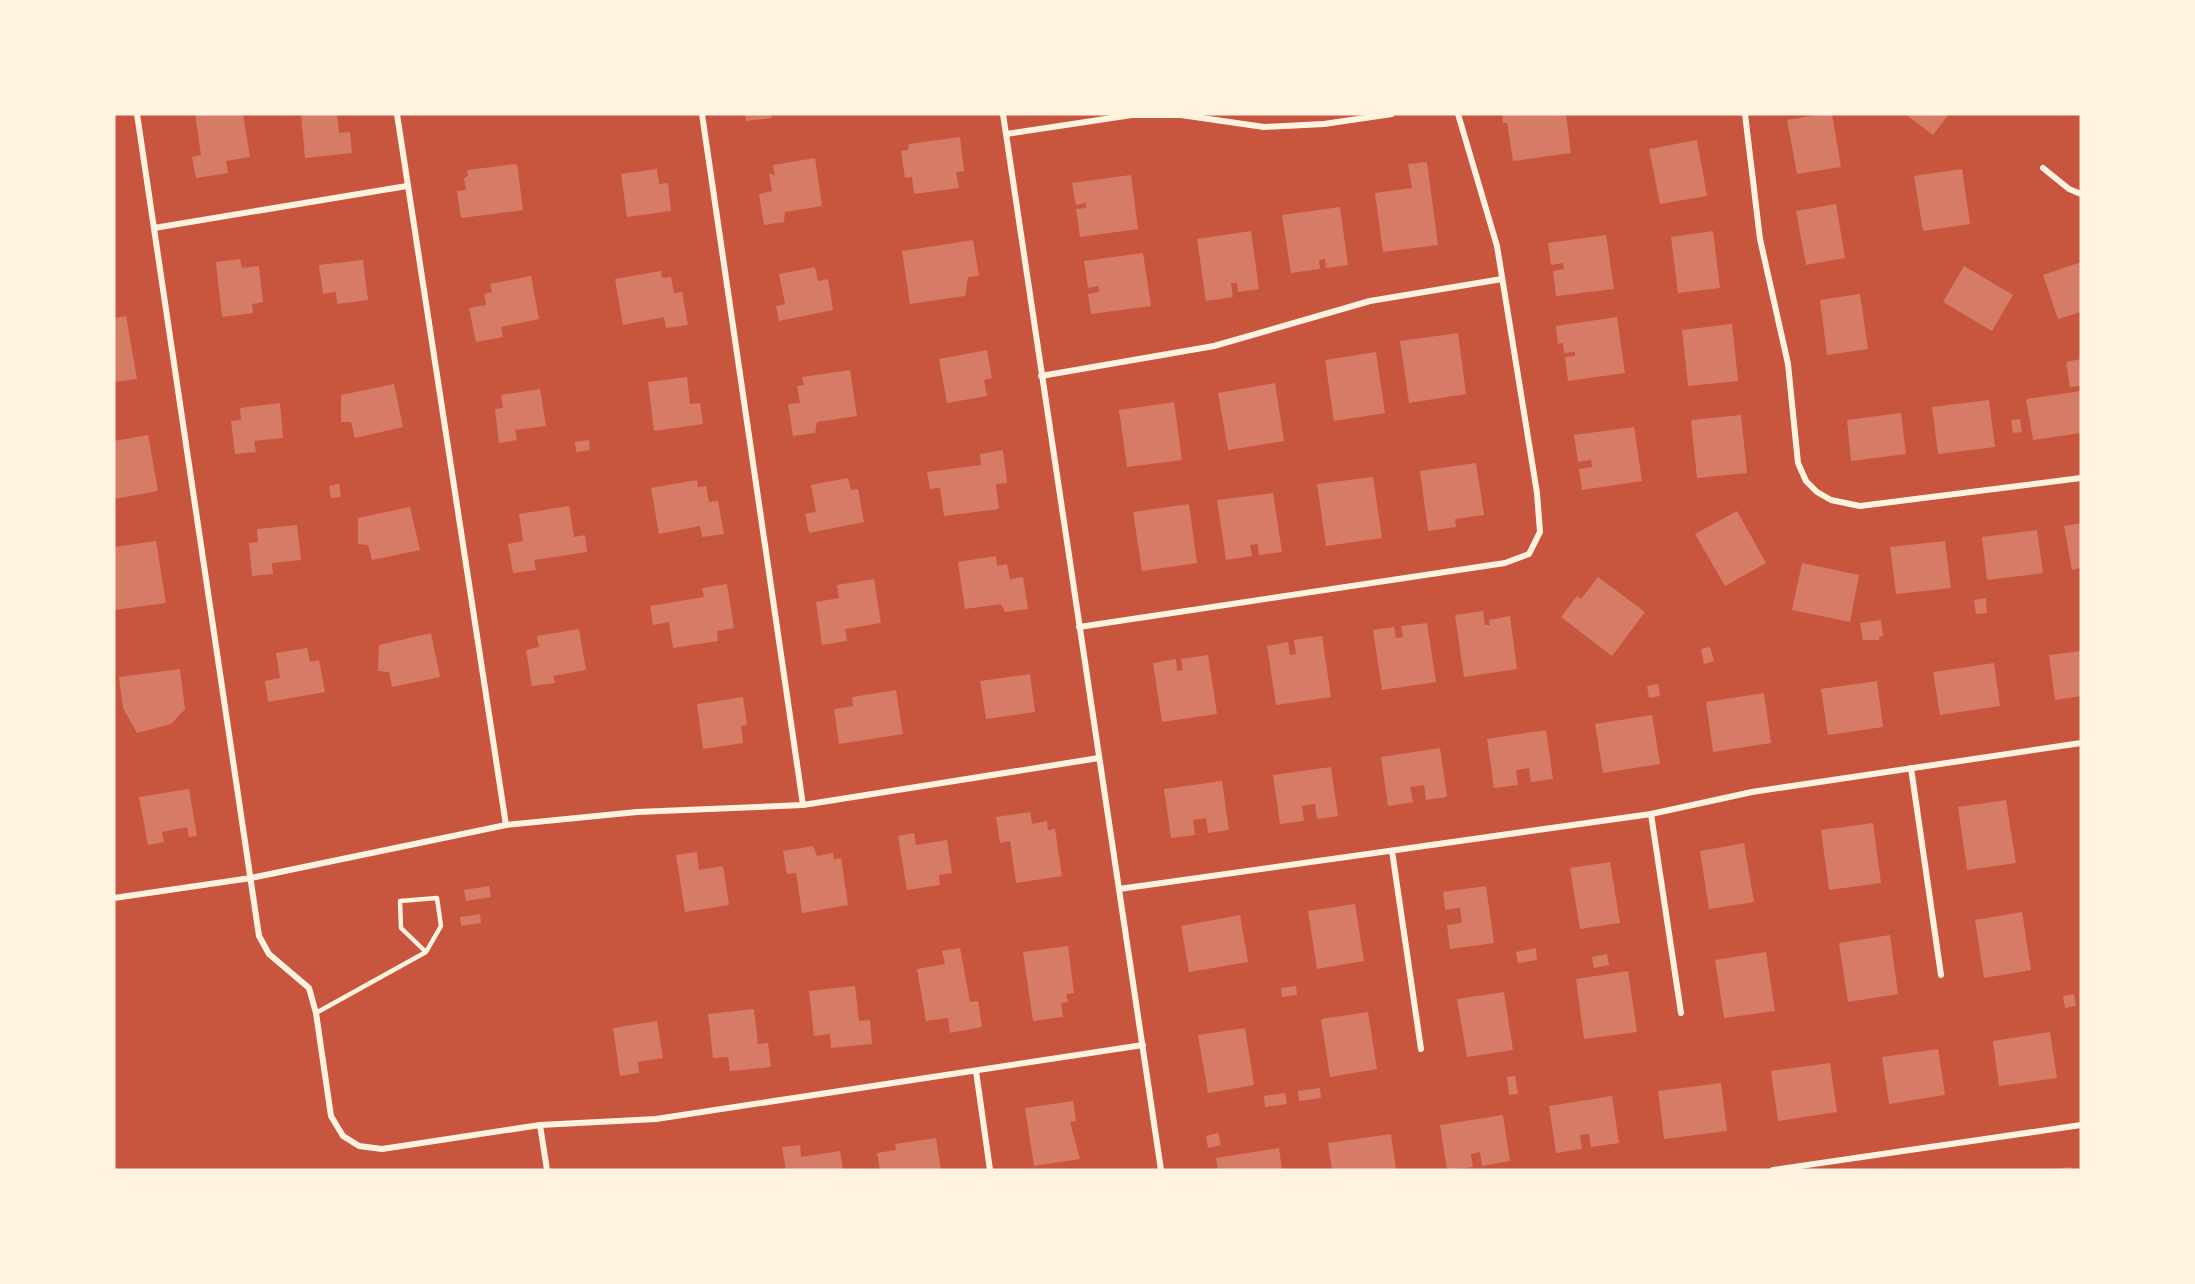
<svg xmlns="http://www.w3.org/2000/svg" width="2195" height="1284" viewBox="0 0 2195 1284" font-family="'Sofia Sans Condensed',sans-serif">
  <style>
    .building { fill: #d67c66 }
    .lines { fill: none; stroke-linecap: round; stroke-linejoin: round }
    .service { stroke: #fff3e0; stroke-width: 4.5 }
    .minor { stroke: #fff3e0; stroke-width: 6 }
  </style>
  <rect width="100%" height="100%" fill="#c8553d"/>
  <!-- building -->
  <g class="building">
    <path d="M195 114H243L250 157 226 161 228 173 196 178 192 157 201 155Z"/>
    <path d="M301 114H337L339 133 350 132 352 153 305 158Z"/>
    <path d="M745 114H771L772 118 746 121Z"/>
    <path d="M1502 114H1566L1571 153 1513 161 1507 123H1503Z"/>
    <path d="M1822 114H1832L1841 167 1797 174 1787 120Z"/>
    <path d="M1905 114H1949L1933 135Z"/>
    <path d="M960 137 964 171 956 172 959 188 914 194 912 177 905 178 901 151 908 150 909 144Z"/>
    <path d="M1697 140 1707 196 1660 204 1649 149Z"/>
    <path d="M815 158 822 206 785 212 784 222 764 225 759 194 772 191 769 173 775 176 773 165Z"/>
    <path d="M1427 162 1438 245 1383 252 1375 193 1412 188 1408 164Z"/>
    <path d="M517 164 523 210 461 218 457 191 466 190 464 178 468 176 467 170Z"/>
    <path d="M657 169 659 184 668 183 671 211 627 217 621 174Z"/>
    <path d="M1962 169 1970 224 1923 231 1914 176Z"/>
    <path d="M1131 175 1138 229 1080 237 1076 209 1086 208V203L1076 205 1072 183Z"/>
    <path d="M1836 204 1845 258 1806 265 1796 211Z"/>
    <path d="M1340 207 1348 265 1326 268 1325 259 1319 260 1320 269 1291 273 1282 215Z"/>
    <path d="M1251 231 1259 289 1238 292 1237 283H1231L1233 297 1206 301 1197 239Z"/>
    <path d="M1713 231 1720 288 1678 293 1671 237Z"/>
    <path d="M1606 235 1614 289 1556 296 1553 271 1564 269 1563 263 1551 265 1548 243Z"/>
    <path d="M973 240 979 276 968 277 965 296 910 304 902 251Z"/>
    <path d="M1143 253 1151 306 1091 314 1088 294 1099 292 1098 286 1088 288 1084 261Z"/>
    <path d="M240 259 242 268 259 266 263 302 252 304 253 313 222 317 216 262Z"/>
    <path d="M363 260 368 300 337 304 336 292 323 294 319 265Z"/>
    <path d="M2081 262V312L2058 319 2043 275Z"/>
    <path d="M1964 266 2013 295 1992 331 1943 302Z"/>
    <path d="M815 267 818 281 828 279 833 310 779 321 776 306 785 304 779 274Z"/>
    <path d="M661 271 662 278 671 277 674 293 682 292 688 325 666 328 664 317 623 325 615 279Z"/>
    <path d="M531 276 539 319 501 327 503 337 476 342 469 308 486 305 484 294 492 292 490 284Z"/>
    <path d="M1860 294 1868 349 1827 355 1820 300Z"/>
    <path d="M126 316 137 379 114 382V318Z"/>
    <path d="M1617 317 1625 373 1568 381 1565 357 1575 356V352L1564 353 1563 343 1558 344 1556 326Z"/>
    <path d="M1732 324 1738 381 1688 386 1682 330Z"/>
    <path d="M1458 333 1466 394 1409 403 1400 341Z"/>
    <path d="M987 350 992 378 984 380 987 396 947 403 939 359Z"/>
    <path d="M1376 352 1385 413 1334 421 1325 360Z"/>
    <path d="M2081 359V386L2070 387 2066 362Z"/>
    <path d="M850 370 857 416 817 422 815 433 793 436 788 404 800 403 797 386 804 385 802 377Z"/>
    <path d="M687 377 690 404 700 403 703 424 654 431 648 382Z"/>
    <path d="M1275 383 1284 441 1228 450 1218 393Z"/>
    <path d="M394 384 403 427 355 438 351 422H341V395Z"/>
    <path d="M540 389 546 426 515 430 517 440 499 443 495 409 503 408 501 395Z"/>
    <path d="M2081 391V433L2033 440 2026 399Z"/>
    <path d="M1989 400 1995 447 1938 454 1932 407Z"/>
    <path d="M1174 402 1182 460 1127 467 1119 410Z"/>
    <path d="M280 403 283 438 254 441 256 452 235 454 231 421 241 420 240 408Z"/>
    <path d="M1901 413 1906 454 1851 461 1847 420Z"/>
    <path d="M1741 415 1747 473 1697 478 1691 420Z"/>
    <path d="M2020 419 2022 432 2013 433 2011 420Z"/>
    <path d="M1634 427 1642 481 1582 490 1579 469 1592 467 1591 460 1578 462 1574 435Z"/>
    <path d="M148 435 158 491 114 499V441Z"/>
    <path d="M589 440 590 450 576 452 575 442Z"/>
    <path d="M1003 450 1007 483 996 484 999 509 944 516 940 488 930 489 927 472 981 465 980 454Z"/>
    <path d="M1476 463 1484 515 1455 519 1456 527 1428 531 1420 471Z"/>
    <path d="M1373 477 1382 538 1326 546 1317 484Z"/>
    <path d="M848 478 851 490 858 489 864 522 809 533 805 514 816 512 811 485Z"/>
    <path d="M697 480 698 487 706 486 709 502 718 501 724 534 702 537 700 526 659 534 651 488Z"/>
    <path d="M339 484 341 497 331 498 329 486Z"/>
    <path d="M1273 493 1282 552 1259 555 1258 544 1250 545 1252 556 1226 560 1217 500Z"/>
    <path d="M1189 504 1197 563 1142 571 1133 512Z"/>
    <path d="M569 506 574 537 585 535 587 552 534 560 536 570 513 573 508 544 523 541 519 514Z"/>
    <path d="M410 507 420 550 372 560 368 545 358 544V518Z"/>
    <path d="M1737 511 1766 563 1725 586 1695 534Z"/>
    <path d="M2081 523V568L2072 570 2064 526Z"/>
    <path d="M297 525 301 560 272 563 273 574 252 576 249 543 258 542 257 529Z"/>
    <path d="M2037 530 2043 573 1987 580 1982 537Z"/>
    <path d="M156 541 166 603 114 610V547Z"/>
    <path d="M1945 541 1951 588 1896 594 1890 547Z"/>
    <path d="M996 556 997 566 1007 564 1010 579 1023 577 1028 609 1005 612 1001 604 965 609 958 562Z"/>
    <path d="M1802 563 1859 575 1850 622 1792 610Z"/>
    <path d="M1598 577 1645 612 1612 656 1561 617 1577 596 1581 599Z"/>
    <path d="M874 579 881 623 845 629 847 641 822 645 816 602 839 598 837 585Z"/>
    <path d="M727 584 734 628 717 631 718 641 673 648 669 622 653 625 650 606 704 597 702 588Z"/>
    <path d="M1986 598 1987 613 1976 614 1974 600Z"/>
    <path d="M1483 611 1485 625H1490L1489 620 1510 616 1517 669 1464 677 1455 615Z"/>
    <path d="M1881 620 1883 636 1879 637V640H1863L1860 623Z"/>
    <path d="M1427 623 1436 682 1382 690 1373 630 1394 627 1396 638 1403 637 1401 626Z"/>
    <path d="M579 629 586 670 553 676 555 683 532 686 526 650 539 647 537 636Z"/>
    <path d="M431 633 440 677 392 687 389 672 378 671 379 645Z"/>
    <path d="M1322 636 1331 697 1276 705 1267 646 1288 642 1290 655 1296 654 1294 640Z"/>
    <path d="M1710 647 1714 661 1704 664 1701 649Z"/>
    <path d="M307 648 310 662 319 660 325 692 268 702 265 681 280 678 276 653Z"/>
    <path d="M2081 651V696L2055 700 2049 655Z"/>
    <path d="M1208 655 1217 714 1162 722 1153 663 1176 659 1177 671 1183 670 1181 659Z"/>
    <path d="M1994 663 2000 706 1940 715 1933 672Z"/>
    <path d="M180 669 185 709 171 724 137 733 123 708 119 677Z"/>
    <path d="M1030 674 1035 712 986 719 980 681Z"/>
    <path d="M1877 681 1883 727 1828 735 1821 689Z"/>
    <path d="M1658 684 1660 696 1649 698 1647 686Z"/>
    <path d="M896 690 903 734 839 744 834 709 853 706 852 697Z"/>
    <path d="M1764 693 1771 743 1713 752 1706 702Z"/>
    <path d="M743 697 747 725 741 726 743 743 703 749 697 704Z"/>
    <path d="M1652 715 1660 764 1603 773 1595 724Z"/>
    <path d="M1546 730 1553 779 1531 782 1529 768 1516 770 1518 785 1494 788 1487 739Z"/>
    <path d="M1440 748 1447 797 1426 800 1424 785 1410 787 1413 802 1388 806 1381 757Z"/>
    <path d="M1331 767 1338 816 1317 819 1315 804 1302 806 1304 821 1280 824 1273 775Z"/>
    <path d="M1222 781 1229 830 1208 833 1206 818 1193 820 1195 835 1171 838 1164 789Z"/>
    <path d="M189 789 197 836 189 837 187 827 162 832 164 842 148 845 139 797Z"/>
    <path d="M2006 800 2016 863 1967 870 1958 807Z"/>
    <path d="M1030 812 1032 824 1047 821 1048 830 1055 829 1062 876 1016 883 1010 841 1000 843 996 817Z"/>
    <path d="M1873 823 1881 883 1829 890 1821 830Z"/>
    <path d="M914 833 916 845 947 840 952 873 939 875 940 885 907 890 898 836Z"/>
    <path d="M1744 843 1754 902 1709 909 1700 851Z"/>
    <path d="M813 846 817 856 833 853 834 859 841 858 848 905 802 913 796 873 787 874 783 851Z"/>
    <path d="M697 852 699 870 723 866 729 905 685 912 676 855Z"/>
    <path d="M1610 862 1620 923 1580 929 1570 868Z"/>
    <path d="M489 886 491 897 466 901 464 890Z"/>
    <path d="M1486 886 1494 943 1450 949 1447 925 1462 923 1460 908 1445 910 1443 892Z"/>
    <path d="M1355 904 1364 961 1317 969 1308 911Z"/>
    <path d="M2022 912 2031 970 1984 978 1975 920Z"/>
    <path d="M480 914 481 923 461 926 460 917Z"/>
    <path d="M1240 915 1248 962 1189 972 1181 926Z"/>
    <path d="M1890 935 1898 994 1848 1002 1839 943Z"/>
    <path d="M1068 946 1074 993 1066 994 1068 1002 1061 1003 1063 1017 1033 1021 1023 952Z"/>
    <path d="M960 948 970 1002 978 1001 982 1027 950 1033 948 1018 926 1021 917 969 945 964 942 951Z"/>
    <path d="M1536 948 1537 960 1518 963 1516 952Z"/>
    <path d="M1766 952 1775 1011 1724 1018 1715 960Z"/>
    <path d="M1607 954 1609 965 1594 968 1592 957Z"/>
    <path d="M1628 971 1637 1032 1584 1039 1576 979Z"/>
    <path d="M855 986 859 1021 870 1020 872 1044 831 1048 830 1034 814 1036 809 991Z"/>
    <path d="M1296 986 1297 995 1282 997 1281 988Z"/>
    <path d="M1504 992 1513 1050 1467 1057 1457 999Z"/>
    <path d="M2074 994 2076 1006 2065 1008 2063 996Z"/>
    <path d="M754 1009 758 1044 768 1043 771 1067 730 1071 728 1057 713 1058 708 1014Z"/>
    <path d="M1368 1012 1377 1069 1330 1077 1321 1019Z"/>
    <path d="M657 1021 663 1058 638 1062 639 1073 620 1076 613 1028Z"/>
    <path d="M1245 1028 1254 1085 1208 1093 1198 1035Z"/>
    <path d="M2050 1032 2057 1078 1999 1086 1993 1041Z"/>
    <path d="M1938 1049 1945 1095 1889 1104 1882 1057Z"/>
    <path d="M1830 1063 1837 1112 1778 1121 1771 1071Z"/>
    <path d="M1515 1076 1518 1094 1509 1095 1507 1077Z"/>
    <path d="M1721 1083 1727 1131 1664 1139 1658 1091Z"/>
    <path d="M1320 1088 1321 1098 1299 1101 1298 1091Z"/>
    <path d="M1285 1093 1287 1104 1265 1107 1264 1096Z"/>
    <path d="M1612 1096 1619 1143 1591 1147 1589 1134 1580 1135 1582 1149 1556 1153 1549 1106Z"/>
    <path d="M1073 1101 1076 1121 1070 1122 1080 1159 1034 1166 1025 1108Z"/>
    <path d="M1503 1115 1510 1161 1482 1166 1480 1152 1471 1154 1473 1167 1447 1170 1440 1125Z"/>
    <path d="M1218 1133 1221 1145 1208 1148 1206 1136Z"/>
    <path d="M1391 1134 1396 1170H1332L1328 1143Z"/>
    <path d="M936 1138 941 1170H880L877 1153 896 1150 895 1144Z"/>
    <path d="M800 1145 801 1157 840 1151 843 1170H786L782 1147Z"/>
    <path d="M1279 1148 1282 1170H1218L1216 1158Z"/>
    <path d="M2071 1167 2072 1170H2056V1169Z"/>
  </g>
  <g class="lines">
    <!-- service -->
    <path class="service" d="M316 1013 426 952 441 926 437 898 400 901 401 928 426 952"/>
    <!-- minor -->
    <g class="minor">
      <path d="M137 114 259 936 269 954 309 988 316 1013 331 1116 343 1136 359 1146 382 1149 540 1125 656 1119 1143 1045"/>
      <path d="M397 114 506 825"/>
      <path d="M702 114 803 805"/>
      <path d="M1003 114 1161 1170"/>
      <path d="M1745 114 1760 239 1788 364 1798 463 1806 481 1817 492 1831 500 1860 506 2081 478"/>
      <path d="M1006 134 1132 115H1181L1264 127 1324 124 1392 114"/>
      <path d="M2043 168 2069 189 2081 194"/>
      <path d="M154 228 407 186"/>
      <path d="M1041 376 1214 346 1370 301 1502 279"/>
      <path d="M1079 627 1505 563 1529 554 1540 532 1537 493 1497 246 1458 114"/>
      <path d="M1911 768 1941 975"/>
      <path d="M1651 814 1681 1013"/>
      <path d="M1392 851 1421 1049"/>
      <path d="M1119 889 1651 814 1752 792 2081 743"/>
      <path d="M114 898 251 878 506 825 637 812 803 805 1099 758"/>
      <path d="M976 1071 990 1170"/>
      <path d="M540 1125 547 1170"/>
      <path d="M1773 1170 2081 1125"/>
    </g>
  </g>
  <!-- border -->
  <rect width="2195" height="1284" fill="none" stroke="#fff3e0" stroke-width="231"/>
</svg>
